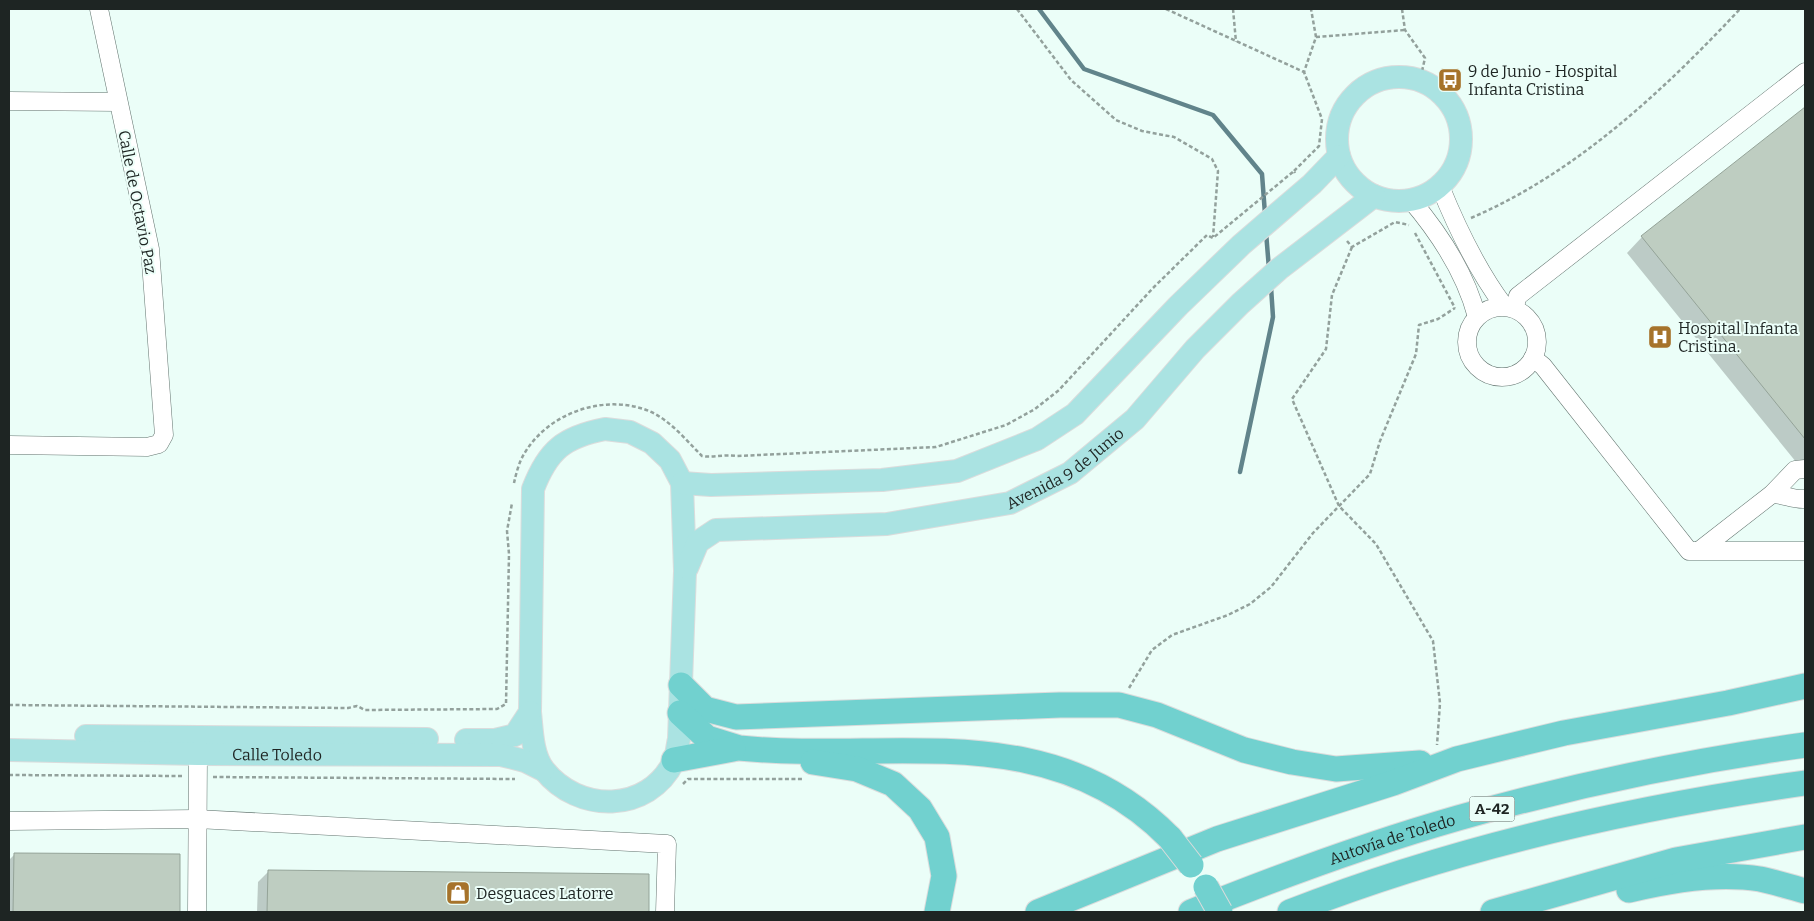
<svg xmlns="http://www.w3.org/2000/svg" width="1814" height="921" viewBox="0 0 1814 921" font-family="Bitter,serif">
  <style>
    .shadow { fill: #0003 }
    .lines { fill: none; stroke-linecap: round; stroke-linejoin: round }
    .stream { stroke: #61848b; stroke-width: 4.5 }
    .building { fill: #becdc1; stroke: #94a398 }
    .minor-casing { stroke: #647570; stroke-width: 19 }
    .major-casing { stroke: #dbdcdc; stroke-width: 24 }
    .highway-casing { stroke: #dbdcdc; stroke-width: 27 }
    .path { stroke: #93a19c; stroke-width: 2.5; stroke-dasharray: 4 2.5; stroke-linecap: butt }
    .minor { stroke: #fff; stroke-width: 18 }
    .major { stroke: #aae3e2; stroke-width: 22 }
    .highway { stroke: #71d1cf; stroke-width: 25 }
    .highway-bridge-casing { stroke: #dbdcdc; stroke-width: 27; stroke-linecap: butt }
    .highway-bridge { stroke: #71d1cf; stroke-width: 25 }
    .labels { text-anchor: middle; stroke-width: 4; stroke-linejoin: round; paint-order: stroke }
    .shield { fill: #ebfef8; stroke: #5c6663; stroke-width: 1 }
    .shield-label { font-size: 15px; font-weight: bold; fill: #1e2523 }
    .poi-label { font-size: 16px; fill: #1e2523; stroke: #ebfef8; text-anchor: start }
    .street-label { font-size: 16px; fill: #1e2523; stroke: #ebfef8 }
  </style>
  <rect width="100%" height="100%" fill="#ebfef8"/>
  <!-- shadow -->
  <g class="shadow">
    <path d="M1805 108V473L1627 253 1642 237Z"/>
    <path d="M15 854 179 856 178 912H9V860Z"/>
    <path d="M268 872 647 875 648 912H257L258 882Z"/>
  </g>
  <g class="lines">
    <!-- stream -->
    <g class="stream">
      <path d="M1039 9 1084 69 1213 115 1262 174 1265 214"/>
      <path d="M1266 232 1269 269"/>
      <path d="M1240 472 1273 317 1271 287"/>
    </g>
  </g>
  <!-- building -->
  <g class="building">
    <path d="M1805 107V439L1641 236Z"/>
    <path d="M14 853 180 854V912H13Z"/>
    <path d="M268 870 649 874V912H267Z"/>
  </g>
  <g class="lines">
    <defs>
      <g id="minor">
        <path d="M9 101 118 102"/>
        <path d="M1440 186C1457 228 1477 270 1504 306"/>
        <path d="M1411 200C1439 233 1466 275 1477 317"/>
        <circle cx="1502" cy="342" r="35"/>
        <path d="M1514 308 1518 296 1805 72"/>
        <path d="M1533 358 1543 366 1689 551H1805"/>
        <path d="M9 445 147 447 159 444 164 435 150 249 99 9"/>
        <path d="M1772 494C1784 494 1793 500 1805 499"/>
        <path d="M1700 550 1772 494 1795 470 1805 469"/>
        <path d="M9 821 197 819 667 844 665 912"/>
        <path d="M197 912 198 754"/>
      </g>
      <g id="major">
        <circle cx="1399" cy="139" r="62"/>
        <path d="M605 429 630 432 652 443 670 460 682 483 685 571 679 739C677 746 677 755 674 761 648 814 578 813 544 770 532 755 532 730 530 712L533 489C548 450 564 437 605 429Z"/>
        <path d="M682 483 711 485 882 480 957 471 1037 439 1075 414 1178 306 1241 245 1312 184 1339 156"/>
        <path id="s1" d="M687 568 698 542 716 530 887 524 1010 503 1070 473 1135 419 1195 349 1240 304 1279 269 1374 196"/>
        <path d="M86 736 427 739"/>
        <path d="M466 740H495L515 735 530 712"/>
        <path id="s2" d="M9 750 198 754 501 755 525 761 543 770"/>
      </g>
      <g id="highway">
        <path d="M681 685 705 709 736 717 1060 705H1119L1157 715 1244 750 1292 762 1336 769 1420 763"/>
        <path d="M680 713 707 738 739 748C892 763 1049 715 1170 838"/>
        <path d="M674 760 733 749"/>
        <path d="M813 762 857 769 893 784 920 809 937 837 944 876 937 912"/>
        <path d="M1629 890C1670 880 1718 872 1760 879 1775 882 1790 887 1805 891"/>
        <path d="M1038 912 1217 839 1393 783 1457 759 1564 733 1728 703 1805 686"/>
        <path id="s3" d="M1191 912C1278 877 1367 844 1458 818 1571 786 1689 761 1805 745"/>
        <path d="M1290 912C1455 847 1630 808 1805 783"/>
        <path d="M1493 912 1676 860 1805 837"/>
      </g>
    </defs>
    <!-- minor casing -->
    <use href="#minor" class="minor-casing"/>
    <!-- major casing -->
    <use href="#major" class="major-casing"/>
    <!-- highway casing -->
    <use href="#highway" class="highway-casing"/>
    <!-- path -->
    <g class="path">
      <path d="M1017 9 1071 80 1116 120 1142 131 1174 137 1212 159 1218 171 1213 237"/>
      <path d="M1166 9 1304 72 1316 37 1311 9"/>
      <path d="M1233 9 1236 42"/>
      <path d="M1402 9 1405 30 1425 58 1420 80"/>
      <path d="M1316 37 1405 30"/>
      <path d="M1294 171 1319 146 1322 119 1304 72"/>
      <path d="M1471 218C1576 173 1663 91 1740 9"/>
      <path d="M1415 233 1455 308"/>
      <path d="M1347 241 1352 247 1395 222 1409 225"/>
      <path d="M1352 247 1332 295 1326 349 1292 399 1339 506 1376 544 1433 641 1440 703 1437 745"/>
      <path d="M514 483C516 474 519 462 524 454 548 413 604 393 649 411 670 420 686 440 702 456 714 458 724 454 737 456L936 447 1006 425 1035 409 1059 390 1153 288 1207 235 1213 238 1294 171 1295 173"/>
      <path d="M1129 688 1152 650 1172 635 1228 615 1250 604 1271 587 1313 533 1370 474 1380 441 1416 354 1419 325 1438 319 1455 308"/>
      <path d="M9 705 348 708 357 706 365 710 497 709 506 704 509 554 507 531 512 503"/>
      <path d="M9 775 182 776"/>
      <path d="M213 777 515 779"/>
      <path d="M683 784 688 779H802"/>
    </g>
    <!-- minor -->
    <use href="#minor" class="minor"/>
    <!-- major -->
    <use href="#major" class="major"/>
    <!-- highway -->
    <use href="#highway" class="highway"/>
    <defs>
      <g id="highway-bridge">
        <path d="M1170 838 1191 865"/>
        <path d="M1206 887 1220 912"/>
      </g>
    </defs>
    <!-- highway-bridge casing -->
    <use href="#highway-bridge" class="highway-bridge-casing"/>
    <!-- highway-bridge -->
    <use href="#highway-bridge" class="highway-bridge"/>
  </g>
  <!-- icons -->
  <defs>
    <symbol id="bus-square" viewBox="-11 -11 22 22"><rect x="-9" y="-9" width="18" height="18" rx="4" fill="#a6732b" stroke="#ebfef8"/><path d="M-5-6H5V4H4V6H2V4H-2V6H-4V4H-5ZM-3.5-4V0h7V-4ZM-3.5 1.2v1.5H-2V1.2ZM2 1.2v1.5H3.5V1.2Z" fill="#fff"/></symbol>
    <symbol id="hospital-square" viewBox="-11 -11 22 22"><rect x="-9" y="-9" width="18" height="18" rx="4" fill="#a6732b" stroke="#ebfef8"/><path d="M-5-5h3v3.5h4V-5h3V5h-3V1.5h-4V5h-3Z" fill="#fff"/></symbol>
    <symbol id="shop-square" viewBox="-11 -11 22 22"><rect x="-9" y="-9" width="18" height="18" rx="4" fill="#a6732b" stroke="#ebfef8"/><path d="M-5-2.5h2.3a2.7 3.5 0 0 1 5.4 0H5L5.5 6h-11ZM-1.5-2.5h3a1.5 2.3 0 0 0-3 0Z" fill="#fff"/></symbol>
  </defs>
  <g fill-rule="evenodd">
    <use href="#bus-square" x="1436" y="66" width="28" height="28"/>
    <use href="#hospital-square" x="1646" y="323" width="28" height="28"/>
    <use href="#shop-square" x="444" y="879" width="28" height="28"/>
  </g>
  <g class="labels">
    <!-- shield labels -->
    <rect class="shield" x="1469.5" y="796.5" width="45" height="25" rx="4"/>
    <g class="shield-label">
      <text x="1492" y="814">A-42</text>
    </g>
    <!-- poi labels -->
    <g class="poi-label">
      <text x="1468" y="77">9 de Junio - Hospital<tspan x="1468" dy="18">Infanta Cristina</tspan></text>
      <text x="1678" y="334">Hospital Infanta<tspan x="1678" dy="18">Cristina.</tspan></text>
      <text x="476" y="899">Desguaces Latorre</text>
    </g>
    <!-- street labels -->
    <g class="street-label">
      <text transform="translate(138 202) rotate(79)" y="6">Calle de Octavio Paz</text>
      <text dy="6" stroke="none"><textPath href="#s1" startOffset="411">Avenida 9 de Junio</textPath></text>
      <text dy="6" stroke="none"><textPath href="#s2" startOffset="268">Calle Toledo</textPath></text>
      <text dy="6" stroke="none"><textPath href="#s3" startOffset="214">Autovía de Toledo</textPath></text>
    </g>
  </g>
  <!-- border -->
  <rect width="1814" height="921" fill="none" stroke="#1e2523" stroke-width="20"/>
</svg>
